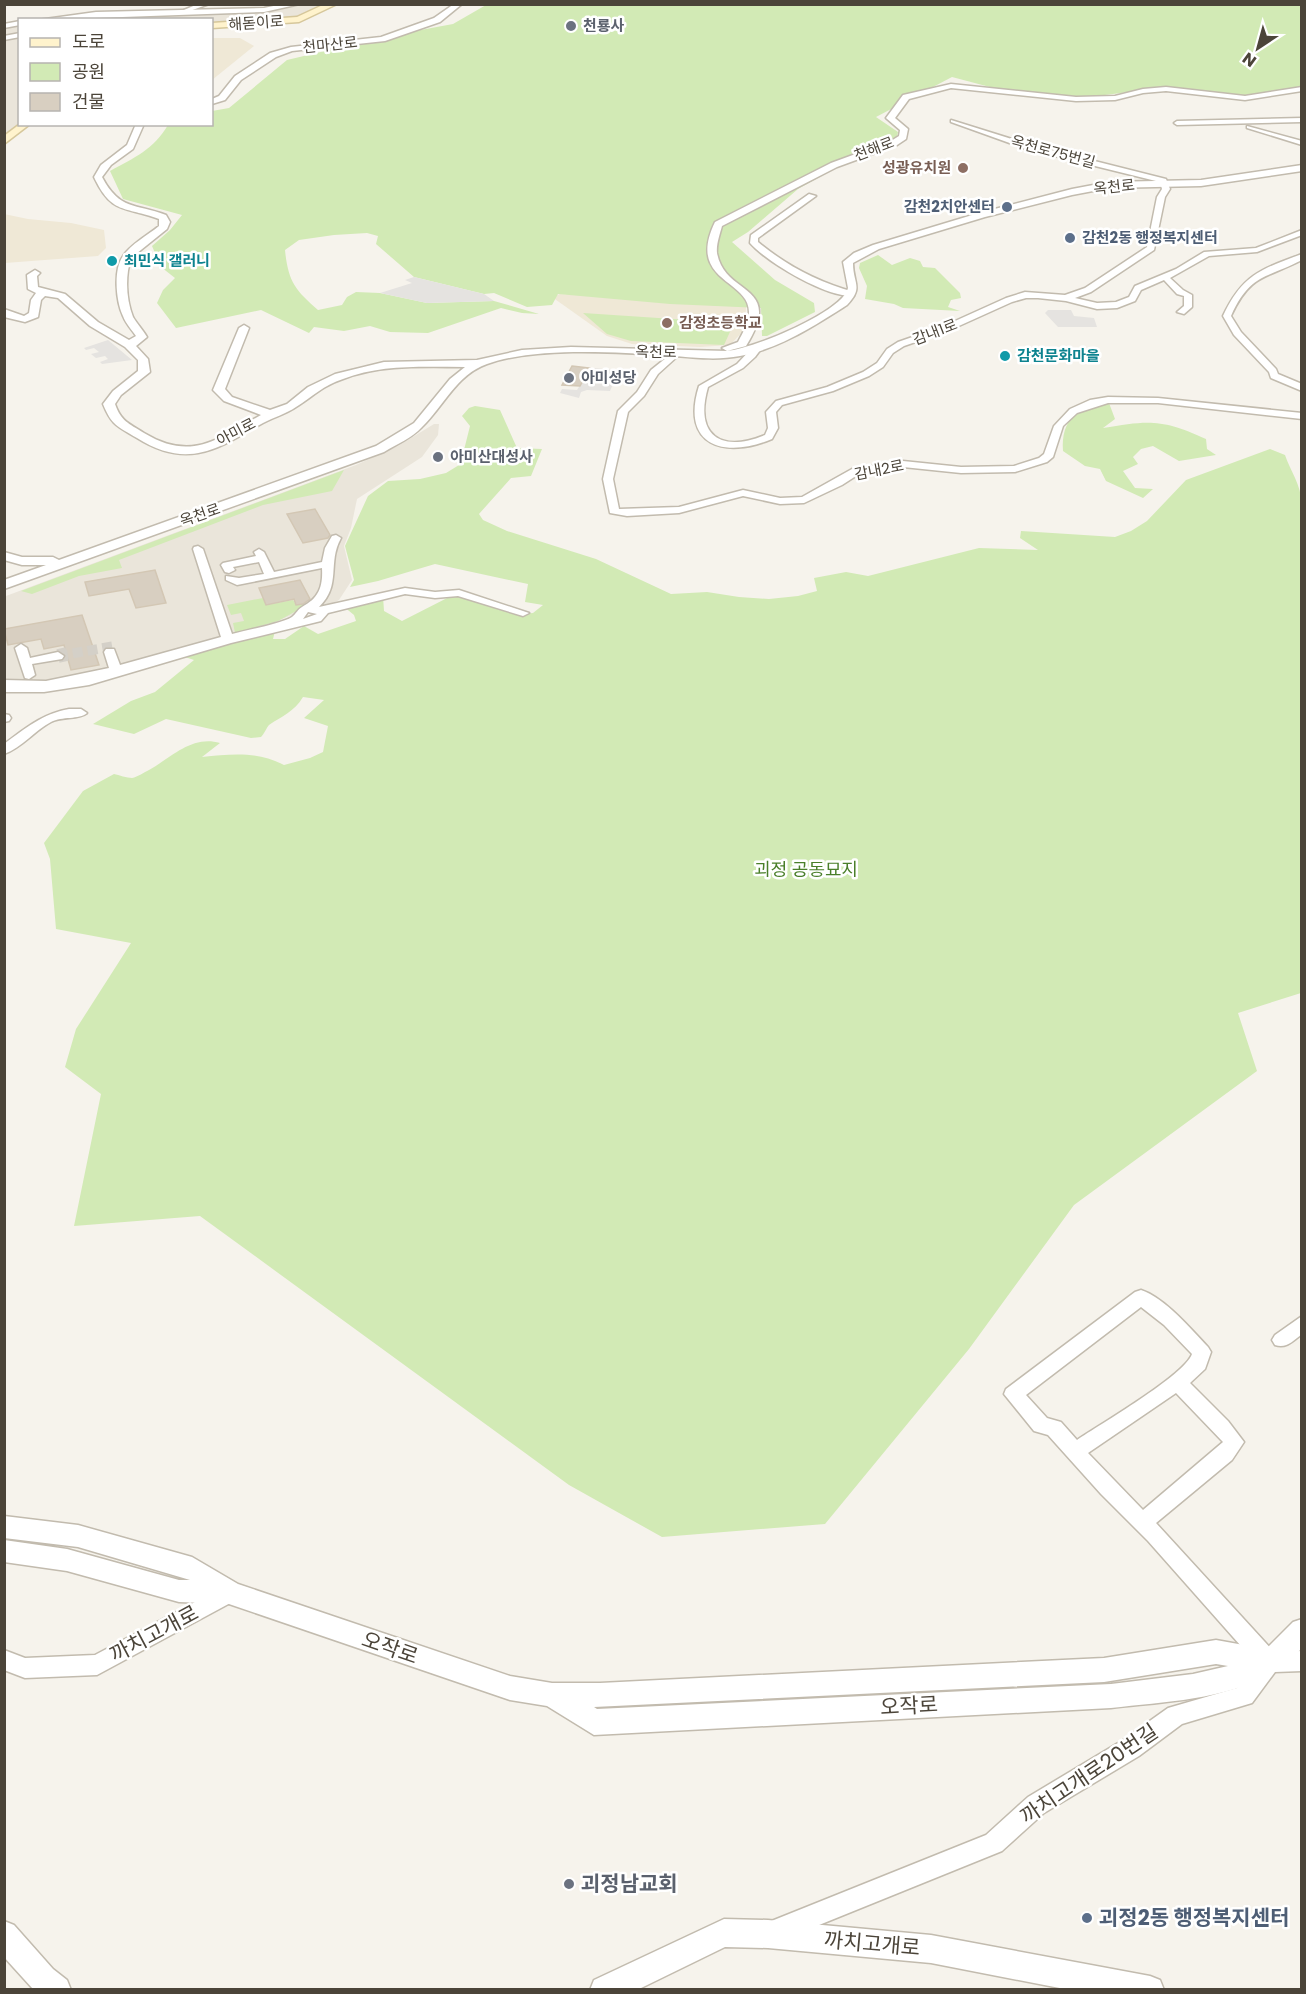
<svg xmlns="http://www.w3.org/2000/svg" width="1306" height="1994" viewBox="0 0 1306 1994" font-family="Poppins,'Noto Sans KR',sans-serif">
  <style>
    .residential { fill: #eae5da }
    .education { fill: #efe8d6 }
    .green { fill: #d2eab5 }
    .parking { fill: #e5e3e0 }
    .building { fill: #d8cfc1; stroke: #d3c7b4; stroke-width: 1.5 }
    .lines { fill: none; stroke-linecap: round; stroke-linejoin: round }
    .minor-tunnel-far1 { stroke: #d4d0c8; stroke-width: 10; stroke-dasharray: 10 5; stroke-linecap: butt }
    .minor-tunnel { stroke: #d4d0c8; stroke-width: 14; stroke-dasharray: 14 7; stroke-linecap: butt }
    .minor-casing { stroke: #c2bbae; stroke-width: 3 }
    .tertiary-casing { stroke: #c2bbae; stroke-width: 3 }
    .secondary-casing { stroke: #d6c79b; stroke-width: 3 }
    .minor { fill: #fff; fill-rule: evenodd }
    .tertiary { fill: #fff; fill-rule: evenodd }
    .secondary { fill: #fff3cd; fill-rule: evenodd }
    .worship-dot { fill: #6b7280; stroke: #fff; stroke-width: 2 }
    .education-dot { fill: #8d6e63; stroke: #fff; stroke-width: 2 }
    .service-dot { fill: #5c6f8a; stroke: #fff; stroke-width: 2 }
    .culture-dot { fill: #0f9aa8; stroke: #fff; stroke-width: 2 }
    .labels { text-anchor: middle; stroke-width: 5; stroke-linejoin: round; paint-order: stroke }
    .far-street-label { font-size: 15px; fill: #4b4439; stroke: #fff }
    .far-worship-label { font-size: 15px; font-weight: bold; fill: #5b616d; stroke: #fff; text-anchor: start }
    .far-education-label { font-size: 15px; font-weight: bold; fill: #785e54; stroke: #fff; text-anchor: end }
    .far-service-label { font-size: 15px; font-weight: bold; fill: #4e5e75; stroke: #fff; text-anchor: end }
    .far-culture-label { font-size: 15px; font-weight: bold; fill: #0d838f; stroke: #fff; text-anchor: start }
    .park-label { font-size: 18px; fill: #4a7f2a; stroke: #fff }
    .near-street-label { font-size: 21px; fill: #4b4439; stroke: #fff }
    .near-worship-label { font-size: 21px; font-weight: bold; fill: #5b616d; stroke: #fff; text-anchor: start }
    .near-service-label { font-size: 21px; font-weight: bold; fill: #4e5e75; stroke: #fff; text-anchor: start }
  </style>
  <rect width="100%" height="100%" fill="#f6f3ec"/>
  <!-- residential -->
  <g class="residential">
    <path d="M305 5H327L299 18 212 24V20H47L66 16 276 10Z"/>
    <path d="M19 24 20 124 5 136V27Z"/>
    <path d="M434 424H439L438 435 422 457 357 499 351 528 344 546 352 580 339 600 323 608 317 605 270 624 87 676 47 682 5 681 6 596 356 465 398 446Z"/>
  </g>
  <!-- education -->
  <g class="education">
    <path d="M212 38H240L254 46 212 80Z"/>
    <path d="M4 214 28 219 71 223 104 230 106 248 98 256 5 263Z"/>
    <path d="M560 294 702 301 746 307 745 329 730 345 700 347 632 344 607 336 552 297Z"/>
  </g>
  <!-- green -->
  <g class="green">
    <path d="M486 5H1301V87L1245 96 1218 95 1169 87 1081 98 1005 91 952 77 876 117 898 132 897 137 870 149 798 189 748 232 732 242 775 280 814 303 815 312 767 336H762L761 308 670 304 558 294 552 305 527 307 494 293 484 294 414 277 376 244 378 236 367 233 334 235 299 240 285 250C288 281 295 290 318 310L342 305 347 297 356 292 380 293 427 303 494 301 539 314 522 313 501 308 428 333 390 332 370 326 344 331 314 327 309 333 261 310 176 328 157 303 163 290 175 278 161 267 152 246 170 230 182 215 123 199 110 171C134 158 154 149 168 125L212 124V111L229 108 287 60 388 36 453 24Z"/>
    <path d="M878 255 892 265 910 258 920 261 923 267 935 268 960 293 961 298 951 300 948 307 960 311 903 308 894 304 865 299 867 286 859 268 860 263Z"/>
    <path d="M583 313 734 323 724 345 631 341 607 334Z"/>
    <path d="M1109 403 1115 419 1103 428C1149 420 1163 419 1206 439L1207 449 1216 455 1179 461 1153 446 1141 449 1133 457 1138 464 1123 471 1135 488 1153 489 1143 498 1106 481 1100 469 1085 466 1063 451C1061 419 1077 407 1109 403Z"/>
    <path d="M475 406 500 410 517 448 542 449 531 476 511 478 479 514 483 520 507 531 596 559 671 594 707 592 739 597 769 599 798 596 817 591 814 578 846 572 868 576 979 548 1038 550 1020 538 1021 531 1115 537 1131 531 1147 521 1186 480 1270 449 1285 455C1291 473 1306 492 1300 511L1302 512 1301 993 1238 1013 1257 1071 1074 1205 969 1349 825 1524 662 1537 569 1485 200 1216 74 1226 101 1094 65 1067 76 1029 131 943 56 929 50 859 44 843 83 791 114 774C119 775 127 778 132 778 138 777 144 772 149 770 172 757 192 735 220 743L202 757C231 754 258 751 284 765L310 758 323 752 328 726 304 718 324 700 303 697C294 712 282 716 269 725 267 727 264 734 261 737L251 738 166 719 134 734 93 724 131 701 155 692 194 660 182 656 275 631 273 639H285L304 626 318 634 356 621 354 615 343 606 383 596 384 611 402 621 455 594 517 614 533 613 543 605 525 602 528 584 435 564 378 581 350 587 354 580 345 546 368 496 388 481 420 479 446 473 464 462V450L470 426 462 416 469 408Z"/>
    <path d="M344 470 332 491 263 505 119 560 122 568 79 576 32 594 21 591Z"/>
    <path d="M263 598 266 605 293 600 296 605 311 603 278 621 235 633 233 623 244 621 241 613 231 615 227 605Z"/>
  </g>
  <!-- parking -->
  <g class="parking">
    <path d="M414 277 484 294 494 301 427 303 380 293 412 283 405 280Z"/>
    <path d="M1048 310H1071L1074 316 1094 318 1097 327H1058L1045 313Z"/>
    <path d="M108 340 132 360 102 364 100 362 108 359 105 356 96 358 91 354 99 352 94 348 86 350 84 348Z"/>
    <path d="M591 368 619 370 610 391 587 390 581 392 579 398 560 393 562 389 577 390Z"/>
  </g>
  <!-- building -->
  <g class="building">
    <path d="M572 366 590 368 580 386 562 385Z"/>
    <path d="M315 509 330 535 328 538 303 543 287 514Z"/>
    <path d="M155 570 166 603 136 608 129 589 89 596 85 582Z"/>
    <path d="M300 580 310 599 303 604 296 605 294 599 266 605 259 588Z"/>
    <path d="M82 615 99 665 71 670 64 645 44 649 41 639 8 645 4 629Z"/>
  </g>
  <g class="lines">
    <!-- minor-tunnel-far1 -->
    <path class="minor-tunnel-far1" d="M58 656 115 646"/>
    <!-- minor-tunnel -->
    <path class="minor-tunnel" d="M58 656 67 654"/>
    <defs>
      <g id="minor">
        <path d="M198 4H209L187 12 184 10Z"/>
        <path d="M20 33V37L4 40V36Z"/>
        <path d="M1302 118V122L1177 125 1174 123 1177 121Z"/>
        <path d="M951 120 1031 145 1166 179 1170 189 1165 197 1154 250 1091 292 1075 298 1097 303 1116 302 1129 297 1135 286 1176 269 1204 252 1256 248 1302 230V235L1257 252 1209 256 1170 278 1183 290 1192 295V307L1184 314 1177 312 1184 306V296L1177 294 1164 280 1141 290 1135 301 1117 308 1097 309 1066 301 1038 298H1026L1012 302 950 330 904 346 893 353 883 367 869 376 833 391 782 405 776 412 778 428 772 439C725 459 680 446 699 386L737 364 753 347 761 349 755 357 743 368 708 387C694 436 721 453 765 435L768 428 766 412 776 401 827 387 863 372 877 363 887 349 898 342 944 326 1006 298 1025 292 1065 295 1085 288 1147 247 1157 197 1162 189 1160 182 1026 149 951 122Z"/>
        <path d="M1247 126 1302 141V145L1247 128Z"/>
        <path d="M809 194 816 196 758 238V242C787 266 818 282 854 292V296C827 298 768 263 750 243L751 235Z"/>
        <path d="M1302 254V260C1265 279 1250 274 1231 316L1241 332 1276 369 1278 374 1302 384V391L1271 378 1269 372 1234 335 1223 316C1242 275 1261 269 1302 254Z"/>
        <path d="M676 350 681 353 679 355 658 374 644 396 628 412 613 479 619 509 679 507 743 490 780 498 802 497 852 469 903 461 961 467 1014 466 1039 458 1044 454 1054 426 1070 409 1090 400 1108 397 1158 398 1302 413V419L1158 403H1108L1077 413 1063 426 1053 457 1047 462 1015 472 961 473 903 467 859 474 842 485 804 503 780 504 743 496 679 513 627 516 610 513 603 479 618 411 637 392 651 370Z"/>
        <path d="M336 535 341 538C327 563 342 585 319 607L405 588 435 592 459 590 529 613 523 616 458 596 435 598 405 594 328 613 321 621 231 643 89 685 44 692H4V680L46 681 109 668 104 652 106 649H114L120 665 221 637 193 549 194 547 198 546 203 549 232 634C247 630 280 624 292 617 296 614 298 609 302 607 319 598 323 587 322 568L237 585 226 580V576L239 578 264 574 259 562 233 567 235 570 229 573 225 572 221 565 223 563 256 556 254 552 259 549 264 552 274 572 322 562 325 548 332 536ZM308 612 317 614 303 619Z"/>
        <path d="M21 644 27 648 30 658 58 652 64 656 62 659 32 664 35 675 29 679 25 678 15 648Z"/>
        <path d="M69 709H81L87 713C79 720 62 716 51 722 35 730 22 748 4 754V744C26 728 42 714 69 709Z"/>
        <path d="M4 714 9 715 11 718 9 721 4 722Z"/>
        <path d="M1141 1290C1165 1298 1191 1329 1208 1347L1211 1352 1205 1369 1190 1383 1228 1421 1244 1442 1232 1460 1156 1523 1274 1652 1302 1651V1671L1275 1672 1252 1703 1182 1724 1139 1756 1044 1813 1002 1851 777 1942 769 1938 765 1930 769 1922 986 1835 1028 1797 1123 1740 1168 1708 1237 1688 1256 1663 1148 1541 1101 1494 1048 1435 1034 1431 1004 1394 1006 1389 1135 1292ZM1141 1307 1164 1325 1192 1354C1185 1375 1099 1425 1077 1440L1061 1422 1047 1418 1026 1395ZM1176 1393 1223 1442 1143 1510 1088 1453Z"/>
        <path d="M1302 1316V1334C1293 1341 1286 1349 1275 1345L1272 1340 1275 1335Z"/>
        <path d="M227 1585 234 1587 237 1594 234 1601 97 1675 25 1678 4 1670V1650L25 1658 95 1655Z"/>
      </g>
      <g id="tertiary">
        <path d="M283 4H300L264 12 38 20 96 12 264 8Z"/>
        <path d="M454 4H462L440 22 385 41 292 51 276 57 241 80 225 100 212 104V99L219 96 235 76 270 53 291 47 381 37 434 18Z"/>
        <path d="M20 21V25L4 28V24Z"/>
        <path d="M951 84 1076 97 1115 96 1143 89 1166 87 1245 96 1302 87V91L1245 100 1166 91 1143 93 1115 100 1076 101 951 88 909 99 895 118 908 129 906 139 897 145 837 167 722 226C720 234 716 244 717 253 725 297 785 283 746 346L727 351C752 349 843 312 848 288L843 262 854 253 873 245 979 213 1072 189 1109 182 1201 180 1302 165V171L1201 186 1109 188 1072 195 985 217 879 249 853 263C853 284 864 287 847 305 814 326 779 349 740 356 715 361 689 357 663 355 613 352 534 347 487 364 456 375 444 406 422 427 412 438 397 444 384 452L4 589V580L46 565H22L4 560V552L22 557H53L59 560 376 446 414 423 450 379 465 367C424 367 381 364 343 379 324 385 312 397 296 407 286 414 274 417 263 423 217 449 188 470 137 438 117 426 112 426 103 404L113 391 138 371V360L125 347 90 326 58 298 45 296 41 300 38 317 25 322 4 317V309L24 316 29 313 31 300 36 293 28 289 27 275 35 270 40 273 37 276 38 287 65 294 98 322 129 340 136 336C132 330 126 324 123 316 116 301 113 270 123 256 131 244 148 235 159 226V219C124 206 112 215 94 177L101 165 127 145 136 124H144L133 149 111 165 102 177C120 211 135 203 166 215L170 222 167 229 131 258C125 276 126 299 133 317 137 324 143 330 147 337L136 346 148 359 150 372 121 395 115 404C121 421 128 423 144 433 192 462 217 439 261 415L224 401 213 390 239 328 244 325 249 328 225 389 232 397 270 410 287 404 308 387 335 374 384 362 477 360 522 350 571 347 727 351 722 348 738 342C743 332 749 323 749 312 749 279 686 282 715 222L831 163 891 141 899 136 900 130 886 118 903 95Z"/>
        <path d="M4 1516 78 1525 192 1557 238 1584 510 1676 552 1683H600L1104 1658 1216 1640 1266 1649 1293 1622 1302 1619V1648C1255 1700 1176 1700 1111 1708L594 1735 547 1706 510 1700 229 1604 179 1602 67 1571 4 1562V1540L67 1549 179 1580H190L78 1547 4 1538ZM1216 1664 1228 1666 1193 1674 1111 1684 597 1709 594 1707 1104 1682Z"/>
        <path d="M724 1919 768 1920 931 1935 1150 1976 1160 1980 1164 1990H1070L931 1963 768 1948 725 1947 637 1990H590L594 1980Z"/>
        <path d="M4 1921 14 1925 53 1969 67 1980 71 1990 33 1989 4 1957Z"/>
      </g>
      <g id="secondary">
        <path d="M325 4H337L299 22 212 28V23L297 17Z"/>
        <path d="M20 124H30L4 144V136Z"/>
      </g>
    </defs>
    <!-- minor casing -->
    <use href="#minor" class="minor-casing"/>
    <!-- tertiary casing -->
    <use href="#tertiary" class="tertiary-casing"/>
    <!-- secondary casing -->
    <use href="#secondary" class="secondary-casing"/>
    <!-- minor -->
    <use href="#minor" class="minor"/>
    <!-- tertiary -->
    <use href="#tertiary" class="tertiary"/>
    <!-- secondary -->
    <use href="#secondary" class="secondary"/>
  </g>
  <!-- markers -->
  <g class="worship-dot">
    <circle cx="571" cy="26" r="6"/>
    <circle cx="569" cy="378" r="6"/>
    <circle cx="438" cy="457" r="6"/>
    <circle cx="569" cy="1884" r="6"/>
  </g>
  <g class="education-dot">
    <circle cx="963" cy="168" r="6"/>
    <circle cx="667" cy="323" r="6"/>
  </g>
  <g class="service-dot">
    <circle cx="1007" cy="207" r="6"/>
    <circle cx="1070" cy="238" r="6"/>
    <circle cx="1087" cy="1918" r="6"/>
  </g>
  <g class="culture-dot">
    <circle cx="112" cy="261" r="6"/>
    <circle cx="1005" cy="356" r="6"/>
  </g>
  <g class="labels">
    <!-- far-street labels -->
    <g class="far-street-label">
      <text transform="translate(256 23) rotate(-4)" y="5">해돋이로</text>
      <text transform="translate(330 45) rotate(-6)" y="5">천마산로</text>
      <text transform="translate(874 149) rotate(-21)" y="5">천해로</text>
      <text transform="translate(1053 152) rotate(15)" y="5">옥천로75번길</text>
      <text transform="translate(1114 187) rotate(-6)" y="5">옥천로</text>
      <text transform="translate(935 332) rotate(-21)" y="5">감내1로</text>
      <text transform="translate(656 352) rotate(1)" y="5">옥천로</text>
      <text transform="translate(236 432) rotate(-28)" y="5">아미로</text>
      <text transform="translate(879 470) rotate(-11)" y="5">감내2로</text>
      <text transform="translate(200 515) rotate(-19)" y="5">옥천로</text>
    </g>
    <!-- far-worship labels -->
    <g class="far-worship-label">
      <text x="583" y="31">천룡사</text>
      <text x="581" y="383">아미성당</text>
      <text x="450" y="462">아미산대성사</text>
    </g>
    <!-- far-education labels -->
    <g class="far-education-label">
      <text x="951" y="173">성광유치원</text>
      <text x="679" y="328" text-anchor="start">감정초등학교</text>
    </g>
    <!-- far-service labels -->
    <g class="far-service-label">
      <text x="995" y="212">감천2치안센터</text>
      <text x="1082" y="243" text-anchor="start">감천2동 행정복지센터</text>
    </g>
    <!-- far-culture labels -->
    <g class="far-culture-label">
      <text x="124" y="266">최민식 갤러니</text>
      <text x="1017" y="361">감천문화마을</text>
    </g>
    <!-- park labels -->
    <g class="park-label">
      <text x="806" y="876">괴정 공동묘지</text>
    </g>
    <!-- near-street labels -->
    <g class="near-street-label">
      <text transform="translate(154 1634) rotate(-28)" y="7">까치고개로</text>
      <text transform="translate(390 1648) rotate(19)" y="7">오작로</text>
      <text transform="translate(909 1706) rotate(-3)" y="7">오작로</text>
      <text transform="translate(1089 1774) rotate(-34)" y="7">까치고개로20번길</text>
      <text transform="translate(872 1944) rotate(5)" y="7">까치고개로</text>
    </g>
    <!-- near-worship labels -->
    <g class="near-worship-label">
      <text x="581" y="1891">괴정남교회</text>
    </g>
    <!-- near-service labels -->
    <g class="near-service-label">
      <text x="1099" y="1925">괴정2동 행정복지센터</text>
    </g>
  </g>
  <!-- border -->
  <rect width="1306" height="1994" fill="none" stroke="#4b4439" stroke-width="12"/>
  <!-- legend -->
  <rect x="18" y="18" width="195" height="108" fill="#ffffff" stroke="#b7b4b0" stroke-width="1.5"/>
  <rect x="30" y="38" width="30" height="9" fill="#fff3cd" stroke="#b7b4b0" stroke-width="1.5"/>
  <text x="72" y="48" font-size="18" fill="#4b4439">도로</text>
  <rect x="30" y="63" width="30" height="18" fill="#d2eab5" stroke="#b7b4b0" stroke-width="1.5"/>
  <text x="72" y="78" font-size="18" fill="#4b4439">공원</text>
  <rect x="30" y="93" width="30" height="18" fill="#d8cfc1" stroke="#b7b4b0" stroke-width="1.5"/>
  <text x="72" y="108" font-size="18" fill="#4b4439">건물</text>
  <!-- north arrow -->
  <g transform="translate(1258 48) rotate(216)" stroke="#ffffff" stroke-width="4.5" paint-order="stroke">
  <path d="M0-4.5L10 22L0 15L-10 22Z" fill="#4b4439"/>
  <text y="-9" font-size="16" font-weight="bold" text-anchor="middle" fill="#4b4439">N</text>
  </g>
</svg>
